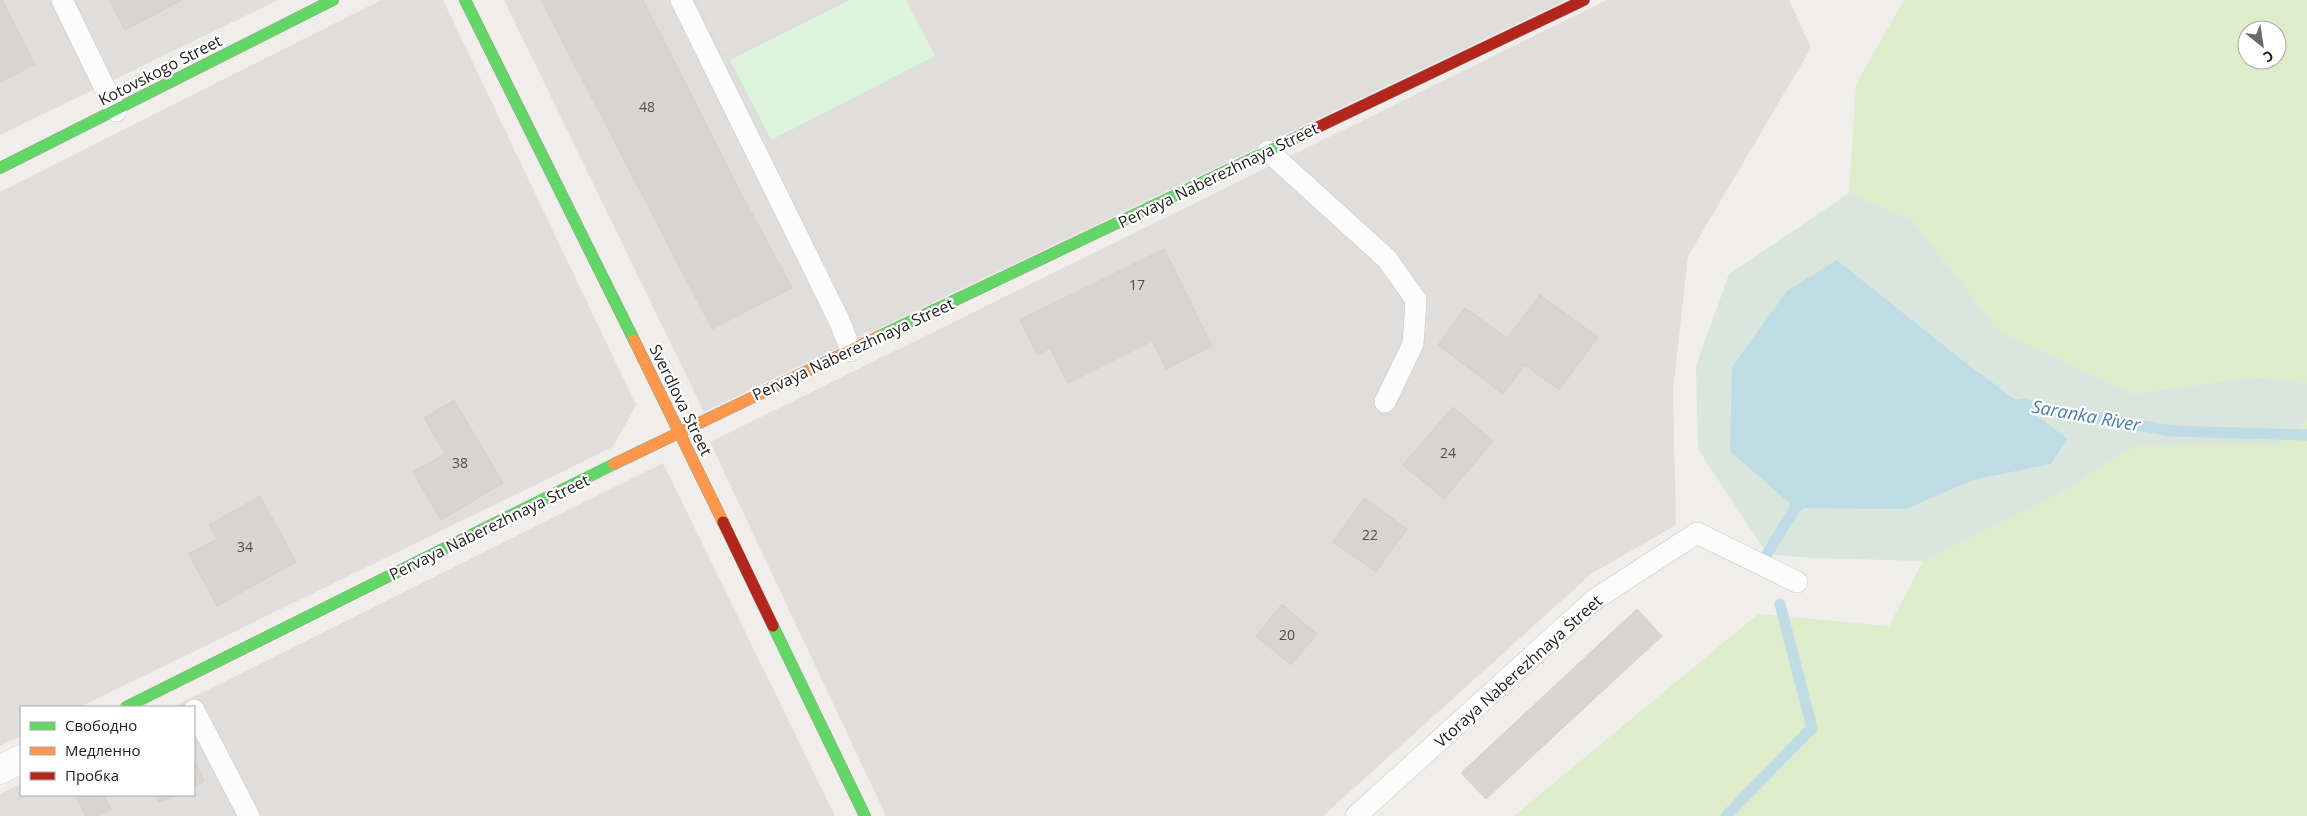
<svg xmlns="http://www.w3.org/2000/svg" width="2307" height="816" viewBox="0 0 2307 816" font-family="'Open Sans',sans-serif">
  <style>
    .residential { fill: #dfdedc }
    .grass { fill: #ddeccb; fill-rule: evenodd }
    .wetland { fill: #d9e6de; fill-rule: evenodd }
    .park { fill: #daf5da }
    .parking { fill: #e0dfde }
    .water { fill: #bfdbe3 }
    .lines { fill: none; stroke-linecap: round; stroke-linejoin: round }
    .stream { stroke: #bfdbe3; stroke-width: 11 }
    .building { fill: #d7d4d2; stroke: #d3d0cc }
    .lane-casing { stroke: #c9c8c7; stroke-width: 22 }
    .street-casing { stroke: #c9c8c7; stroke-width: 29 }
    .fast-casing { stroke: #999a82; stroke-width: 12 }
    .slow-casing { stroke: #999a82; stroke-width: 12 }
    .jam-casing { stroke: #999a82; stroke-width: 12 }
    .lane { stroke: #fdfcfc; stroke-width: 21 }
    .street { stroke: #fdfcfc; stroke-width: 28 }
    .fast { stroke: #63d668; stroke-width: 11 }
    .slow { stroke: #ff974d; stroke-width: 11 }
    .jam { stroke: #b3261e; stroke-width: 11 }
    .labels { text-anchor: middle; stroke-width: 4.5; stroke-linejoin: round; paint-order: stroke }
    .number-label { font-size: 14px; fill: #4f4e4e }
    .street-label { font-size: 16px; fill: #222; stroke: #fff }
    .water-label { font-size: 18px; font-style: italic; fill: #4a7aab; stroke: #fff }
  </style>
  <rect width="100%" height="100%" fill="#f0eeeb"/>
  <!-- residential -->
  <g class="residential">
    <path d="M0 0H278L0 135Z"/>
    <path d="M381 0H443L636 405 613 447 80 707H21V736L0 746V192Z"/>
    <path d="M504 0H1567L704 412Z"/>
    <path d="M1607 0H1789L1811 48 1688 256 1673 391 1676 525 1591 574 1323 816H886L710 442Z"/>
    <path d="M663 463 835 816H0V794L21 783V795H194V707H173Z"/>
  </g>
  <!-- grass -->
  <g class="grass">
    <path d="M1904 0H2307V383L2253 377 2133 394 1999 331 1912 220 1849 193 1856 84ZM2247 30H2277V60H2247Z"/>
    <path d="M2307 420V816H1514L1758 614 1889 626 1923 561 2055 496 2136 445H2279Z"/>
  </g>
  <!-- wetland -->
  <path class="wetland" d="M1849 193 1912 220 1999 331 2133 394 2253 377 2307 383V420L2279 445H2136L2055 496 1923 561 1811 558 1767 554 1698 449 1696 366 1729 274ZM1837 260 1961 359 2068 439 2051 464 1973 480 1906 509Z"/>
  <!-- park -->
  <path class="park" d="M850 0H906L935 56 771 140 730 60Z"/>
  <!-- parking -->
  <g class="parking">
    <path d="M697 0H833L724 54Z"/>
    <path d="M904 83 987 251 855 316 772 148Z"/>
  </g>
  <!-- water -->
  <path class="water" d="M1837 260 1961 359 2068 439 2051 464 1973 480 1906 509 1795 508 1730 451 1732 367 1787 291Z"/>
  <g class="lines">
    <!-- stream -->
    <g class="stream">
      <path d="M2007 408 2021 404 2171 431 2307 435"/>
      <path d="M1767 554 1795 508 1805 499"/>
      <path d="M1726 816 1812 728 1780 604"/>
    </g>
  </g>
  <!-- building -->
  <g class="building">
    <path d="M0 0H2L35 64 0 82Z"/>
    <path d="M109 0H182L125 30Z"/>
    <path d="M541 0H643L742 195 792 288 712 329Z"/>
    <path d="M1164 249 1212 346 1166 369 1152 341 1068 383 1050 348 1038 355 1020 320Z"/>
    <path d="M1540 295 1598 337 1559 390 1525 365 1503 394 1438 345 1465 308 1507 338Z"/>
    <path d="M454 400 503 483 441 520 413 472 445 454 424 418Z"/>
    <path d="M1453 407 1493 441 1444 499 1403 465Z"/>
    <path d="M260 496 296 562 217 606 189 554 217 539 209 525Z"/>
    <path d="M1364 498 1407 529 1376 572 1333 542Z"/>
    <path d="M1282 604 1317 634 1291 665 1256 636Z"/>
    <path d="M1637 609 1662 636 1486 799 1461 773Z"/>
    <path d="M194 760 204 781 194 786Z"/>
    <path d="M76 795H110L105 797 111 809 97 816H86Z"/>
    <path d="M155 795H175L159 802Z"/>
  </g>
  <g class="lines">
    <defs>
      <g id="lane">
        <path d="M62 0 116 111"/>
        <path d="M681 0 839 320 851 351"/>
        <path d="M1268 151 1387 259 1416 300 1413 344 1385 402"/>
        <path d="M194 710 249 816"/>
        <path d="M1356 816 1594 600 1697 533 1797 582"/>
      </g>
      <path id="street" d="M0 770 21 759"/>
      <g id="fast">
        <path d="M465 0 634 340"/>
        <path d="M0 168 333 0"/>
        <path d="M880 336 1314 129"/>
        <path d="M773 626 865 816"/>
        <path d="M126 707 614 464"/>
      </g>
      <g id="slow">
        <path d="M634 340 723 522"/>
        <path d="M614 464 880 336"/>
      </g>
      <g id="jam">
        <path d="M1314 129 1584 0"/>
        <path d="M723 522 773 626"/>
      </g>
    </defs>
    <!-- lane casing -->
    <use href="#lane" class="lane-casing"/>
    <!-- street casing -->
    <use href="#street" class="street-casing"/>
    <!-- fast casing -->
    <use href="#fast" class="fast-casing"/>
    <!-- slow casing -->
    <use href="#slow" class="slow-casing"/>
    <!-- jam casing -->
    <use href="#jam" class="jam-casing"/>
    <!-- lane -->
    <use href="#lane" class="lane"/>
    <!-- street -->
    <use href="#street" class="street"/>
    <!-- fast -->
    <use href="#fast" class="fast"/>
    <!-- slow -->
    <use href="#slow" class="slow"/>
    <!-- jam -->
    <use href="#jam" class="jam"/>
  </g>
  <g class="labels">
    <!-- number labels -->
    <g class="number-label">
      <text x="647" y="112">48</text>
      <text x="1137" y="290">17</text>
      <text x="1448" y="458">24</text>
      <text x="460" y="468">38</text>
      <text x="1370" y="540">22</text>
      <text x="245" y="552">34</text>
      <text x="1287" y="640">20</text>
    </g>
    <!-- street labels -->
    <g class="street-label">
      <text transform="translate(160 70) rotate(-27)" y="6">Kotovskogo Street</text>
      <text transform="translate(1218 175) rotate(-26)" y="6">Pervaya Naberezhnaya Street</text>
      <text transform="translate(853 349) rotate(-25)" y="6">Pervaya Naberezhnaya Street</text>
      <text transform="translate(681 400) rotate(64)" y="6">Sverdlova Street</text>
      <text transform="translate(489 527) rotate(-26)" y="6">Pervaya Naberezhnaya Street</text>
      <text transform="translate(1518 671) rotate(-42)" y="6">Vtoraya Naberezhnaya Street</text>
    </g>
    <!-- water labels -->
    <g class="water-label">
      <text transform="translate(2086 416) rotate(10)" y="6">Saranka River</text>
    </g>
  </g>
  <!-- legend -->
  <rect x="20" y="706" width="175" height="90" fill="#ffffff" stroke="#a7a7a7"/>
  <rect x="30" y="722" width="25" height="8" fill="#63d668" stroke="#a7a7a7"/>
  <text x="65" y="731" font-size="15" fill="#222222">Свободно</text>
  <rect x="30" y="747" width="25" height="8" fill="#ff974d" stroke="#a7a7a7"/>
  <text x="65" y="756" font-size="15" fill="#222222">Медленно</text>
  <rect x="30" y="772" width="25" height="8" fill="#b3261e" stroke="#a7a7a7"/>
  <text x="65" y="781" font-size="15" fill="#222222">Пробка</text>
  <!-- north arrow -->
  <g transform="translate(2262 45) rotate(150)"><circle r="24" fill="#ffffff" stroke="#a7a7a7"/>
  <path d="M0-4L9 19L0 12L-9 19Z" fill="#6a6968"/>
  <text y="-8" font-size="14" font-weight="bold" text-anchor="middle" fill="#222222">С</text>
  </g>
</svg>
